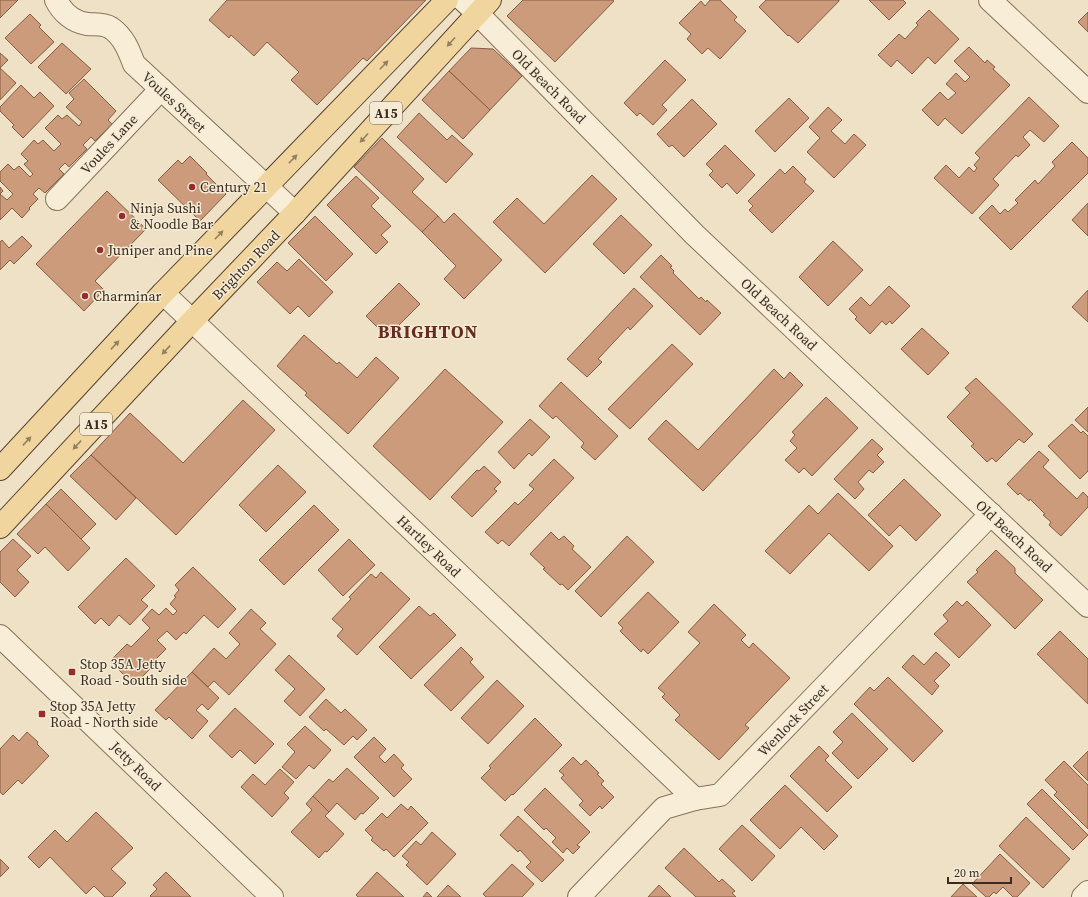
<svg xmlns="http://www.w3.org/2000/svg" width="1088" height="897" viewBox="0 0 1088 897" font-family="'Source Serif 4',serif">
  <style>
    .building { fill: #cb9b7c; stroke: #875c41 }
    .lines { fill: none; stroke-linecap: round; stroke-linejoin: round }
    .minor-casing { stroke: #88735b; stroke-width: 24 }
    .tertiary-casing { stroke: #88735b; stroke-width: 24 }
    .secondary-casing { stroke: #6a543e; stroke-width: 24 }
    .primary-casing { stroke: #56412f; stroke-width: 24 }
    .minor { stroke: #f8eed8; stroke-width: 22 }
    .tertiary { stroke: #f8eed8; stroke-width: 22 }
    .secondary { stroke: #f8eed8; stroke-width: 22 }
    .primary { stroke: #f0d59e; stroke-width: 22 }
    .oneway { fill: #94805e }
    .poi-dot { fill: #962c2e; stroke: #f5ebd5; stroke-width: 1.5 }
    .labels { text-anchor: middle; stroke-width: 3; stroke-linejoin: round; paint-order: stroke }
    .shield { fill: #f5ebd5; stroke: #716556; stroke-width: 1 }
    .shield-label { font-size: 13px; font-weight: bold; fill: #392b1f }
    .street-label { font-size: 14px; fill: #392b1f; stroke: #f5ebd5 }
    .poi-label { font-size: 14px; fill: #392b1f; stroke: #f5ebd5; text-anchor: start }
    .district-label { font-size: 18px; font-weight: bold; letter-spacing: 1px; fill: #652c1f; stroke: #f5ebd5 }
  </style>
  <rect width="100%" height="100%" fill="#eee1c5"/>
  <!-- building -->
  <g class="building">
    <path d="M0 0H18L0 18Z"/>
    <path d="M227 0H426L367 61 363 58 317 105 291 80 299 72 267 42 254 56 231 35 229 38 209 20Z"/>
    <path d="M523 0H612L614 1 555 62 507 16Z"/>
    <path d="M710 0H720L737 17 734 20 746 31 720 59 708 48 702 54 687 39 691 34 679 23 701 1 705 6Z"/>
    <path d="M766 0H839V1L798 43 789 35 788 36 759 7Z"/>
    <path d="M869 0H903L906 3 889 20Z"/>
    <path d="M929 10 959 39 935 64 928 57 912 74 897 60 891 67 878 55 899 34 905 39 918 25 916 23Z"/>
    <path d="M1088 12V32L1078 22Z"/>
    <path d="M30 14 41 25 39 27 54 42 31 64 5 38Z"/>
    <path d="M62 43 91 69 66 94 38 67Z"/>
    <path d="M969 47 985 63 987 60 995 67 993 69 1010 85 962 134 945 118 938 126 922 110 940 92 948 100 956 93 946 84 956 73 965 82 970 77 954 61Z"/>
    <path d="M471 48 493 49 522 76 490 110 449 71Z"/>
    <path d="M0 53 8 60 0 68 16 83 0 100Z"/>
    <path d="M665 60 686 80 662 105 667 110 653 125 640 113 637 116 624 103Z"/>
    <path d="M449 71 490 110 463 139 422 100Z"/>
    <path d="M84 79 116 111 108 120 112 124 95 141 91 137 83 145 87 149 69 167 65 163 59 169 64 174 45 193 39 188 33 194 38 199 29 208 30 209 22 218 12 208 0 220V187L3 191 0 194 7 200 13 194 0 181V172L8 164 14 170 19 166 30 177 33 174 24 164 28 161 21 154 34 140 38 144 43 140 54 151 61 144 45 128 58 115 62 119 67 115 79 126 82 122 66 107 74 99 69 93Z"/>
    <path d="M21 85 34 98 40 92 54 106 23 138 12 127 14 125 0 111V107Z"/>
    <path d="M1029 97 1059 126 1044 142 1030 130 1023 137 1030 145 1018 157 1016 155 993 179 999 185 972 214 934 178 946 165 959 178 969 167 974 172 977 168 974 165 980 158 975 153Z"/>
    <path d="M789 98 809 118 775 152 755 131Z"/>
    <path d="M692 99 717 124 684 157 672 145 669 147 657 134Z"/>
    <path d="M828 107 842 120 831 131 845 144 854 134 866 145 834 178 807 152 820 138 809 127Z"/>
    <path d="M419 113 447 140 452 135 473 154 446 183 397 137Z"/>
    <path d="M382 138 424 179 412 192 438 216 422 232 354 167Z"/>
    <path d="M1072 142 1088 158V173L1011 250 979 218 992 205 1000 214 1005 209 1008 212 1018 203 1015 200 1035 180 1038 184 1055 166 1052 162Z"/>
    <path d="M725 145 755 175 737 194 727 183 722 188 709 175 713 171 706 164Z"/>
    <path d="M190 156 207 173 206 174 226 194 200 221 158 180 178 160 182 164Z"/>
    <path d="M793 166 806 179 804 182 814 191 772 233 749 210 753 206 748 201 780 169 785 174Z"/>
    <path d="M592 175 617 199 545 273 493 222 517 198 544 224Z"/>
    <path d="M356 176 379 198 371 206 391 226 381 235 388 242 376 254 327 205Z"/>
    <path d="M107 191 146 229 95 281 104 290 84 311 36 264Z"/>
    <path d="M1088 203V236L1072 220Z"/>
    <path d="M454 213 502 260 464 299 444 279 456 266 422 232 438 216 444 223Z"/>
    <path d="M621 215 652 245 624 274 593 244Z"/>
    <path d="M315 216 353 254 326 281 288 243Z"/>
    <path d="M22 236 32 246 14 264 10 260 0 270V242L2 240 9 248Z"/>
    <path d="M833 241 863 270 828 306 799 277Z"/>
    <path d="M661 255 672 266 670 267 674 271 673 273 699 299 701 297 706 302 707 300 721 313 700 335 640 277Z"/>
    <path d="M299 259 333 292 309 317 298 306 290 314 257 282 277 262 287 271Z"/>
    <path d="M399 283 420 304 387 337 366 316Z"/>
    <path d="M889 286 910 306 892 324 890 321 886 325 882 321 870 334 855 319 857 317 849 309 861 297 870 306Z"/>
    <path d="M634 288 653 306 630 330 628 327 598 359 602 362 587 377 567 359Z"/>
    <path d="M1088 290V322L1072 307Z"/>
    <path d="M922 328 949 353 928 375 901 349Z"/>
    <path d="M304 335 337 364 339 362 357 378 376 357 399 378 348 434 305 395 307 393 277 366Z"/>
    <path d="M672 344 693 364 630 429 608 409Z"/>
    <path d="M445 369 503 422 430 500 373 446Z"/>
    <path d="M774 369 784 379 790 372 803 385 703 491 648 439 666 420 698 450Z"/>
    <path d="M976 378 1033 434 1024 443 1019 439 996 462 992 458 987 462 971 446 974 444 947 417 970 393 965 388Z"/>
    <path d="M561 382 618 436 595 460 581 447 584 443 556 416 553 419 539 406Z"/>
    <path d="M826 397 858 428 812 476 804 468 799 473 785 460 797 448 790 441 795 435 792 432Z"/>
    <path d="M243 400 275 430 176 535 91 455 130 413 183 463Z"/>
    <path d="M1088 407V432L1075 420Z"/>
    <path d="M530 419 550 437 532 456 529 453 514 469 498 452Z"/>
    <path d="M1072 424 1081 433 1083 431 1088 436V471L1080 479 1048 446Z"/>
    <path d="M872 439 883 449 877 455 884 462 873 473 869 470 858 482 864 489 855 499 834 479Z"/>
    <path d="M1039 451 1049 460 1043 467 1077 499 1083 492 1088 497V507L1061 536 1049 525 1051 522 1043 515 1045 514 1030 499 1029 501 1020 493 1018 495 1007 484Z"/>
    <path d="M91 455 136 498 116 520 70 476Z"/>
    <path d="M554 459 574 478 509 546 502 540 498 544 485 532 515 502 518 505 534 489 529 485Z"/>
    <path d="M278 465 306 492 266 532 239 505Z"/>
    <path d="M484 466 501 482 494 489 497 491 472 517 451 497 477 470 479 471Z"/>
    <path d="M904 479 941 515 916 541 900 525 889 536 868 515Z"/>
    <path d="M61 489 96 524 81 539 46 504Z"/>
    <path d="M838 493 893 546 869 571 829 533 790 574 765 551 809 505 818 514Z"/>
    <path d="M46 504 90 548 68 571 45 547 38 554 17 534Z"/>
    <path d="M314 505 339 530 284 585 259 560Z"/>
    <path d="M551 532 559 540 564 536 574 546 572 549 591 567 568 590 562 584 560 585 543 569 545 568 530 554Z"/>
    <path d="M627 536 654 562 601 617 575 591Z"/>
    <path d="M13 539 31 556 17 570 29 582 15 597 0 582V552Z"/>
    <path d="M349 539 375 565 343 596 318 570Z"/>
    <path d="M996 550 1015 568V573L1043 600 1015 629 967 582 978 572 976 570Z"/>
    <path d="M126 558 155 586 141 600 148 606 130 625 119 615 109 626 101 618 95 624 78 607Z"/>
    <path d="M193 567 236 609 218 628 204 615 186 634 184 632 176 640 167 631 157 640 166 649 154 661 156 663 134 685 110 661 127 644 131 647 150 628 142 620 152 609 159 615 166 608 173 615 177 611 170 604 176 597 174 596 179 590 175 585Z"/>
    <path d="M381 572 410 599 357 655 337 636 343 629 332 619 351 599 349 597 371 574 376 578Z"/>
    <path d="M648 592 679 622 648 654 643 649 641 652 620 631 623 628 618 623Z"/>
    <path d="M957 601 962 606 967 601 991 625 959 658 934 634 948 621 943 615Z"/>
    <path d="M714 604 746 635 741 640 749 648 753 643 790 678 745 725 749 728 719 760 675 720 680 715 662 697 665 694 658 688 700 643 688 632Z"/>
    <path d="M419 606 430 616 434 613 456 635 411 679 379 647Z"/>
    <path d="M251 609 266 623 260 629 276 644 229 695 214 681 208 687 192 672 214 648 226 659 240 644 229 633Z"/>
    <path d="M1060 631 1088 659V704L1037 654Z"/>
    <path d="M461 647 473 659 470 662 484 677 451 711 424 685Z"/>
    <path d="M936 652 950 665 934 681 939 686 932 695 902 667 913 655 924 665Z"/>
    <path d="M289 655 325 689 300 716 284 701 295 689 275 670Z"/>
    <path d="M192 672 219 698 208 710 202 704 196 710 208 721 192 739 169 717 166 720 155 710Z"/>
    <path d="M888 677 943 731 913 762 854 704 870 687 874 691Z"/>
    <path d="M497 680 524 706 488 744 461 718Z"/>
    <path d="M326 699 341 713 345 709 367 730 357 740 353 736 344 745 326 729 324 731 309 717Z"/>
    <path d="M235 708 274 744 255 764 240 750 232 758 209 736Z"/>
    <path d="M852 713 888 749 858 779 832 753 843 742 833 732Z"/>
    <path d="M535 718 562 745 513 795 512 794 505 801 481 778 491 768 489 766Z"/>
    <path d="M305 726 331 750 314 769 309 765 296 779 282 767 295 752 287 744Z"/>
    <path d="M27 732 38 742 37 744 49 756 22 784 18 780 3 795 0 792V749L13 735 19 741Z"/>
    <path d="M374 737 386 749 379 757 385 763 394 754 404 765 401 768 412 779 394 797 354 757Z"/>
    <path d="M819 746 829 756 825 760 852 787 827 812 790 776Z"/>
    <path d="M1088 751V781L1073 766Z"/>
    <path d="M573 757 581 765 586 760 599 773 597 774 604 781 601 784 614 797 602 809 600 806 590 816 579 805 583 801 561 778 564 775 559 771Z"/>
    <path d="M1064 761 1088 785V829L1054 795 1057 792 1045 780Z"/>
    <path d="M347 768 379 798 363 814 361 813 355 820 337 803 329 812 313 796 329 779 333 782Z"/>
    <path d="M280 769 294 782 284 793 289 798 272 817 241 787 253 774 265 785Z"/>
    <path d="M785 785 838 836 824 850 801 827 780 849 750 820Z"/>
    <path d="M545 788 590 832 577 845 580 847 573 854 567 848 563 853 552 842 556 838 546 828 544 830 524 810Z"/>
    <path d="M1042 789 1088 835 1073 850 1027 804Z"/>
    <path d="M313 796 329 812 325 816 344 834 327 852 325 851 319 858 291 832 312 810 306 804Z"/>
    <path d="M401 804 408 810 411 806 428 823 394 857 386 849 384 851 371 840 373 838 365 830 382 813 387 818Z"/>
    <path d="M96 812 133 848 111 869 126 883 112 897H105L94 886 86 894 50 857 39 868 28 857 55 830 67 842Z"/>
    <path d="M518 816 564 860 542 882 526 867 531 862 520 850 518 852 500 835Z"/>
    <path d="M1026 817 1070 859 1043 888 999 846Z"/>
    <path d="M742 825 775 856 752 881 719 849Z"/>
    <path d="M432 832 456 854 427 885 406 865 409 862 402 856 416 841 421 845Z"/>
    <path d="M684 848 719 882 722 879 735 891 732 893 736 897H696L665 868Z"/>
    <path d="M1000 854 1030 883 1017 897H1013L1003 887 996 894 994 892 989 897H986L972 884Z"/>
    <path d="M0 859 9 868 0 877Z"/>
    <path d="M512 864 534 884 522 897H486L483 894Z"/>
    <path d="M166 872 191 897H151L150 896 157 889 153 885Z"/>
    <path d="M377 872 404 897H358L356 895Z"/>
    <path d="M963 884 977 897H951Z"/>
    <path d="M448 885 461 897H437Z"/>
    <path d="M659 885 671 897H648Z"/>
    <path d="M427 892 432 897H423Z"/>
  </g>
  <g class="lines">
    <defs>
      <g id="minor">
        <path d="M56 0C62 12 73 22 87 24 95 25 103 23 111 28 124 37 129 51 134 64L295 213"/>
        <path d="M990 0 1088 92"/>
        <path d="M477 13 695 235 1088 606"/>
        <path d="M57 199 161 89"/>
        <path d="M163 293 695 799"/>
        <path d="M579 897 664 808 695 799 720 795 991 514"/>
        <path d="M1083 897 1088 892"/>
      </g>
      <path id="tertiary" d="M0 636 272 897"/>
      <path id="secondary" d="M463 0 477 13"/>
      <g id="primary">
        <path d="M0 469 163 293 447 0"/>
        <path d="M0 527 192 321 295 213 490 0"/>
      </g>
    </defs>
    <!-- minor casing -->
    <use href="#minor" class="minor-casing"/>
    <!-- tertiary casing -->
    <use href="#tertiary" class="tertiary-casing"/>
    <!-- secondary casing -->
    <use href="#secondary" class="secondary-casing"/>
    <!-- primary casing -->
    <use href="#primary" class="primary-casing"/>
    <!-- minor -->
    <use href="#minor" class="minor"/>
    <!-- tertiary -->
    <use href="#tertiary" class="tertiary"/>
    <!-- secondary -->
    <use href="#secondary" class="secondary"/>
    <!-- primary -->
    <use href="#primary" class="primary"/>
  </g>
  <!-- one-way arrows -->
  <defs><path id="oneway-solid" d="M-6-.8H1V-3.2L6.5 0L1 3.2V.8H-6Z"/></defs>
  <g class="oneway">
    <use href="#oneway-solid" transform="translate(451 42) rotate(132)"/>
    <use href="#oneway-solid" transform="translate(384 65) rotate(-46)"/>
    <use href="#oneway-solid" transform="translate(364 138) rotate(132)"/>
    <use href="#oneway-solid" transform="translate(293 159) rotate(-46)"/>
    <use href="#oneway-solid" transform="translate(219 235) rotate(-46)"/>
    <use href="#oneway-solid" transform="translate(115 345) rotate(-47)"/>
    <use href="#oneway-solid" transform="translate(166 350) rotate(133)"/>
    <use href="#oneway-solid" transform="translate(27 441) rotate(-47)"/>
    <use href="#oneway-solid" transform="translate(77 445) rotate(133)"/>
  </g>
  <!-- markers -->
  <g class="poi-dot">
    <circle cx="192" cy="187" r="4"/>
    <circle cx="122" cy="216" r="4"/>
    <circle cx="100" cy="250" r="4"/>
    <circle cx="85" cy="296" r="4"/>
    <rect x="68" y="668" width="8" height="8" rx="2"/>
    <rect x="38" y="710" width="8" height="8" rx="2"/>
  </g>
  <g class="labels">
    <!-- shield labels -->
    <g class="shield">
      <rect x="370" y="102" width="32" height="22" rx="3"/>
      <rect x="80" y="413" width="32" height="22" rx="3"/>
    </g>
    <g class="shield-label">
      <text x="386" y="118">A15</text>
      <text x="96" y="429">A15</text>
    </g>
    <!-- street labels -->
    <g class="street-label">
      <text transform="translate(549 86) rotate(45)" y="5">Old Beach Road</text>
      <text transform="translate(174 102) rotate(43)" y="5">Voules Street</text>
      <text transform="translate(109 144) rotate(-47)" y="5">Voules Lane</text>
      <text transform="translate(246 265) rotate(-46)" y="5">Brighton Road</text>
      <text transform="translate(779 314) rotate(43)" y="5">Old Beach Road</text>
      <text transform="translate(1014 536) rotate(43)" y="5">Old Beach Road</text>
      <text transform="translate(429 546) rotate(44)" y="5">Hartley Road</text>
      <text transform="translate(793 720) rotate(-46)" y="5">Wenlock Street</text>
      <text transform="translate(136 766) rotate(44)" y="5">Jetty Road</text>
    </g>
    <!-- poi labels -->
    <g class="poi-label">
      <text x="200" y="192">Century 21</text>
      <text x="130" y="213">Ninja Sushi<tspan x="130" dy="16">&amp; Noodle Bar</tspan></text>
      <text x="108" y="255">Juniper and Pine</text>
      <text x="93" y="301">Charminar</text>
      <text x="80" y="669">Stop 35A Jetty<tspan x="80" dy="16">Road - South side</tspan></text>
      <text x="50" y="711">Stop 35A Jetty<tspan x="50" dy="16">Road - North side</tspan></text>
    </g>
    <!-- district labels -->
    <g class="district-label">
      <text x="428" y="338">BRIGHTON</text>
    </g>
  </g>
  <!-- scale -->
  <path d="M948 877v6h63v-6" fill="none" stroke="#392b1f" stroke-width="2"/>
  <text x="954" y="877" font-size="12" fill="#392b1f" stroke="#f5ebd5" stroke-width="3" paint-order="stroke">20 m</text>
</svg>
